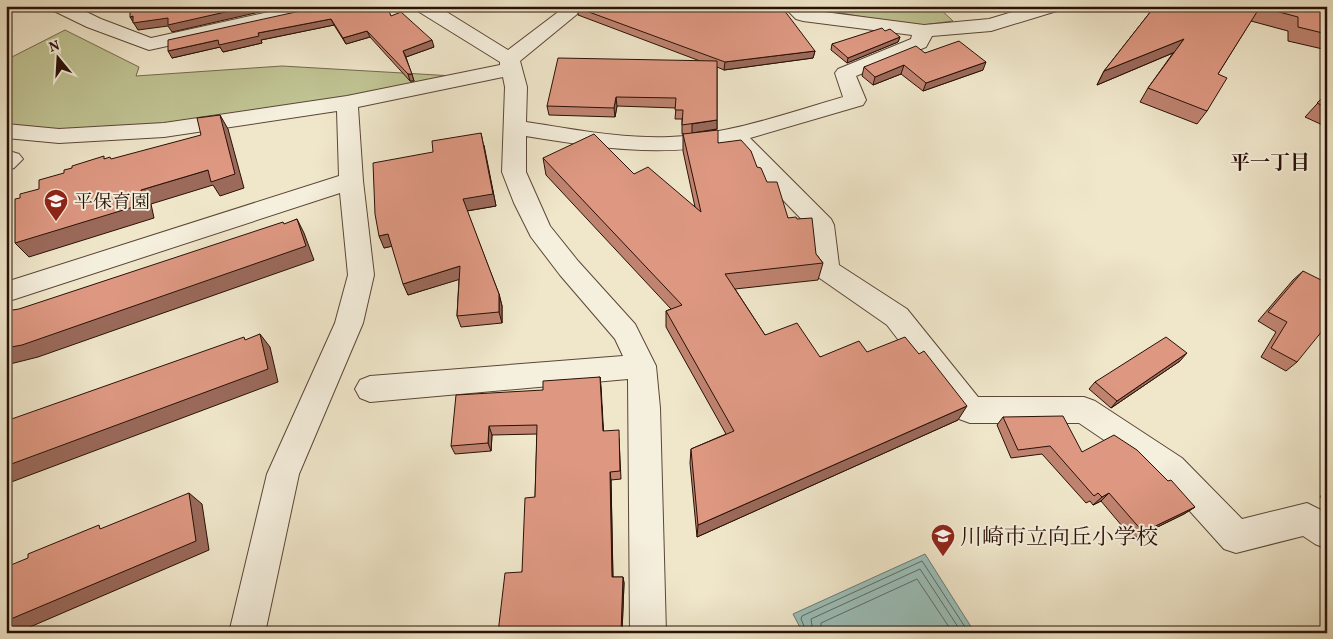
<svg xmlns="http://www.w3.org/2000/svg" width="1333" height="639" viewBox="0 0 1333 639" font-family="Vollkorn,'Noto Serif JP',serif">
  <style>
    .green { fill: #c0c393; stroke: #746a4c }
    .water { fill: #9abfb9; stroke: #6d7971 }
    .lines { fill: none; stroke-linecap: round; stroke-linejoin: round }
    .shore { stroke: #626860; stroke-width: 1 }
    .minor-casing { stroke: #5b4637; stroke-width: 2 }
    .minor { fill: #f5efdd; fill-rule: evenodd }
    .wall { fill: #bf8370; stroke: #291006 }
    .shaded-wall { fill: #9b6a5b; stroke: #291006 }
    .building { fill: #de9882; stroke: #291006 }
    .labels { text-anchor: middle; stroke-width: 4; stroke-linejoin: round; paint-order: stroke }
    .poi-label { font-size: 19px; fill: #291006; stroke: #f5efdd; text-anchor: start }
    .neighbourhood-label { font-size: 20px; font-weight: bold; fill: #291006; stroke: #f5efdd }
    .near-poi-label { font-size: 22px; fill: #291006; stroke: #f5efdd; text-anchor: start }
  </style>
  <rect width="100%" height="100%" fill="#f0e7cb"/>
  <filter id="stains"><feTurbulence type="fractalNoise" baseFrequency=".004" numOctaves="4"/><feColorMatrix values="0 0 0 0 .2 0 0 0 0 .09 0 0 0 0 .02 0 0 0 .5 -.17"/></filter>
  <radialGradient id="worn" r=".72"><stop offset=".6" stop-color="#630" stop-opacity="0"/><stop offset="1" stop-color="#630" stop-opacity=".3"/></radialGradient>
  <!-- green -->
  <g class="green">
    <path d="M830 6H937L953 21 915 26 835 12Z"/>
    <path d="M65 30 139 67 136 76 282 66 471 77 165 126 66 130 6 124V60Z"/>
  </g>
  <!-- water -->
  <path class="water" d="M925 554 975 633H803L793 614Z"/>
  <g class="lines">
    <!-- shore -->
    <g class="shore">
      <path d="M807 633 801 619 802 616 922 561 969 633"/>
      <path d="M813 633 811 619 920 569 962 633"/>
      <path d="M821 633V623L917 579 953 633"/>
    </g>
    <defs>
      <g id="minor">
        <path d="M50 6H74L101 19 151 38 296 6H332L330 10 323 12 149 50 87 27 52 10Z"/>
        <path d="M414 6H437L508 50 566 6H587L520 61 527 87 526 122C573 129 621 139 670 137 729 134 786 114 843 97L835 73 838 69 911 39 912 35 803 21 796 19 783 6H804L809 10 924 25 989 19 1032 6H1062L1060 10 991 31 932 36 926 47 856 76 866 100 863 105 750 138 831 219 834 225 839 265 907 309 978 397H1084L1095 401 1182 458 1242 519 1307 503 1327 513V549L1315 544 1303 536 1236 553 1224 549 1160 478 1079 423H970L959 419 887 325 818 277 814 270 810 228 728 143C660 158 594 147 526 136V172L550 226 578 261 635 324 656 366 660 408 666 633H630L628 379 370 402 360 398 355 389 360 380 370 376 623 356 615 339 560 275 531 237 514 203 502 172 505 87 503 77 358 107 363 181 374 275 363 323 299 474 265 633H229L267 474 335 323 348 275 340 193 6 302V282L339 176 337 111 164 137 59 143 6 138V124L59 129 164 123 347 96 500 65V62L416 10Z"/>
        <path d="M6 150 19 154 23 159 14 168 6 171Z"/>
      </g>
    </defs>
    <!-- minor casing -->
    <use href="#minor" class="minor-casing"/>
    <!-- minor -->
    <use href="#minor" class="minor"/>
  </g>
  <!-- wall -->
  <g class="wall">
    <path d="M323 6 391 16 434 47 406 57 414 81H410L370 37 346 44 334 25 261 40 262 43 223 52 220 47 172 58Z"/>
    <path d="M1155 6H1327V50L1288 41V31L1251 21 1218 74 1207 111 1197 124 1140 102 1148 88 1173 53 1097 85 1104 71Z"/>
    <path d="M578 8 815 51 813 58 724 70 717 67V129L701 132 757 167 788 218 823 263 818 280 735 289 765 335 820 357 867 352 958 420 697 537 690 463 691 449 726 434 666 327V311L671 309 546 175 543 158 634 174 695 207 683 151V134H684H682V119H675L676 108 617 106 615 117 549 115 547 106 700 61 578 15Z"/>
    <path d="M885 31 900 37 898 42 847 63 831 50 832 44Z"/>
    <path d="M925 53 983 70 923 91 901 74 873 85 862 76 864 67Z"/>
    <path d="M1327 93V127L1305 117Z"/>
    <path d="M484 145 496 206 467 211 499 294 502 306V323L461 327 457 316 459 279 408 295 392 246 384 248Z"/>
    <path d="M1327 149V158L1321 155Z"/>
    <path d="M1303 271 1297 362 1286 371 1261 357 1276 332 1258 321 1293 280Z"/>
    <path d="M1180 361 1111 408 1089 389 1095 382Z"/>
    <path d="M600 377 603 431 619 438 621 479 611 480 613 577H623L624 583 622 633H498L522 572 535 497 537 434 492 435 491 451 455 454 451 446 543 390Z"/>
    <path d="M1003 417 1082 452 1168 481 1195 507 1184 514 1133 539 1101 501 1093 505 1090 501 1086 503 1042 454 1011 458 997 425Z"/>
    <path d="M1327 486V502L1320 497Z"/>
  </g>
  <!-- shaded-wall -->
  <g class="shaded-wall">
    <path d="M90 6H118L99 10 98 9 92 10Z"/>
    <path d="M252 6H286L172 32 168 26 138 30 130 17Z"/>
    <path d="M331 19 334 25 261 40 262 43 223 52 220 47 172 58 168 51 218 40 258 33Z"/>
    <path d="M367 31 370 37 346 44 343 38Z"/>
    <path d="M900 37 898 42 847 63 848 58Z"/>
    <path d="M1184 39 1175 52 1097 85 1104 71Z"/>
    <path d="M432 40 434 47 406 57 403 51Z"/>
    <path d="M7 41 12 48 6 51V42Z"/>
    <path d="M815 51 813 58 724 70 725 62Z"/>
    <path d="M986 62 983 70 923 91 926 83Z"/>
    <path d="M904 65 901 74 873 85 875 77Z"/>
    <path d="M408 74H412L414 81H410Z"/>
    <path d="M616 97 617 106 615 117 614 108Z"/>
    <path d="M220 115 228 129 244 188 220 196 213 185 151 204 154 218 29 257 15 243 141 190 208 170Z"/>
    <path d="M717 120V129L692 133V124Z"/>
    <path d="M481 133 496 206 466 211 463 199Z"/>
    <path d="M297 219 304 233 314 260 38 357 6 365V348Z"/>
    <path d="M388 234 393 246 384 248 379 236Z"/>
    <path d="M460 266 464 278 408 295 403 284Z"/>
    <path d="M499 294 502 306V323L499 312Z"/>
    <path d="M260 334 270 347 278 382 6 484V466Z"/>
    <path d="M1187 353 1180 361 1111 408 1117 401Z"/>
    <path d="M600 377 601 386 604 439 603 431Z"/>
    <path d="M967 406 958 420 697 537 698 525Z"/>
    <path d="M489 426 492 435 491 451 488 443Z"/>
    <path d="M610 472 611 480 613 584 612 577Z"/>
    <path d="M189 493 202 504 209 550 16 633H6V621Z"/>
    <path d="M1109 493 1101 501 1093 505 1102 497Z"/>
    <path d="M1195 507 1184 514 1133 539 1143 532Z"/>
    <path d="M623 577 624 583 622 633H621Z"/>
  </g>
  <!-- building -->
  <g class="building">
    <path d="M130 6H252L168 25V18L133 23V16L130 17Z"/>
    <path d="M323 6H387L391 16 401 12 432 40 403 51 412 74H408L367 31 343 38 331 19 258 33 259 36 219 45 218 40 168 51V40Z"/>
    <path d="M580 6H781L815 51 725 62 578 8Z"/>
    <path d="M1155 6H1327V34L1298 27V17L1260 7 1218 74 1227 78 1207 111 1148 88 1184 39 1104 71Z"/>
    <path d="M882 28 885 31 890 29 900 37 848 58 832 44Z"/>
    <path d="M959 41 986 62 926 83 904 65 875 77 864 67 916 46 925 53Z"/>
    <path d="M558 58 717 61V120L682 125 683 110H675L676 98 616 97 614 108 547 106Z"/>
    <path d="M1327 93V108L1317 103Z"/>
    <path d="M220 115 235 174 211 182 208 170 141 190 143 204 15 243V199L20 198V194L39 189V180L64 173V170L72 168V166L104 156V159L110 157 111 159 201 135 197 118Z"/>
    <path d="M718 130V143L741 140 751 151 757 167 761 168 767 182H777L788 218 796 217 797 219 812 218 816 254 823 263 725 274 765 335 797 323 820 357 859 341 867 352 905 337 919 354 924 351 967 406 698 525 691 449 734 431 666 311 682 305 543 158 594 134 634 174 648 167 701 212 683 134Z"/>
    <path d="M481 133 493 194 463 199 499 294V312L457 316 460 266 403 284 388 234 379 236 375 214 373 163 433 152 432 141Z"/>
    <path d="M297 219 306 246 22 345 6 348V311L19 309 283 222 284 224Z"/>
    <path d="M1303 271 1327 283V325L1297 362 1271 348 1287 322 1268 312Z"/>
    <path d="M260 334 268 369 6 466V421L244 337 245 340Z"/>
    <path d="M1166 337 1187 353 1117 401 1095 382Z"/>
    <path d="M600 377 603 431 619 430 620 471 610 472 612 577H623L621 633H498L505 573 522 572 525 498 535 497 537 425 489 426 488 443 451 446 456 395 543 390V381Z"/>
    <path d="M1063 416 1082 452 1114 435 1137 450 1168 481 1171 480 1195 507 1143 532 1109 493 1102 497 1098 493 1094 496 1050 446 1018 450 1003 417Z"/>
    <path d="M189 493 196 541 6 621V567L28 558V554L99 525 100 529Z"/>
  </g>
  <!-- icons -->
  <defs>
    <symbol id="school-pin" viewBox="-11 -11 22 30"><path d="M0 17L-7.5 6A9.5 9.5 0 1 1 7.5 6Z" fill="#8f2418" stroke="#f5efdd"/><path d="M0-5L7-2L0 1L-7-2ZM-4 1L0 2.5L4 1V4Q0 6-4 4Z" fill="#fff"/></symbol>
  </defs>
  <g fill-rule="evenodd">
    <use href="#school-pin" x="42" y="187" width="28" height="38"/>
    <use href="#school-pin" x="929" y="522" width="28" height="38"/>
  </g>
  <g class="labels">
    <!-- poi labels -->
    <g class="poi-label">
      <text x="74" y="208">平保育園</text>
    </g>
    <!-- neighbourhood labels -->
    <g class="neighbourhood-label">
      <text x="1270" y="169">平一丁目</text>
    </g>
    <!-- near-poi labels -->
    <g class="near-poi-label">
      <text x="960" y="544">川崎市立向丘小学校</text>
    </g>
  </g>
  <!-- margin -->
  <rect width="1333" height="639" fill="none" stroke="#f0e7cb" stroke-width="25"/>
  <rect x="8" y="8" width="1318" height="624" fill="none" stroke="#291006" stroke-width="2.5"/>
  <rect x="12" y="12" width="1308" height="614" fill="none" stroke="#291006"/>
  <!-- north arrow -->
  <g transform="translate(58 58) rotate(342)" stroke="#f5efdd" stroke-width="4" paint-order="stroke">
  <path d="M0-4L9 19L0 12L-9 19Z" fill="#291006"/>
  <text y="-8" font-size="14" font-weight="bold" text-anchor="middle" fill="#291006">N</text>
  </g>
  <rect width="100%" height="100%" filter="url(#stains)"/>
  <rect width="100%" height="100%" fill="url(#worn)"/>
</svg>
